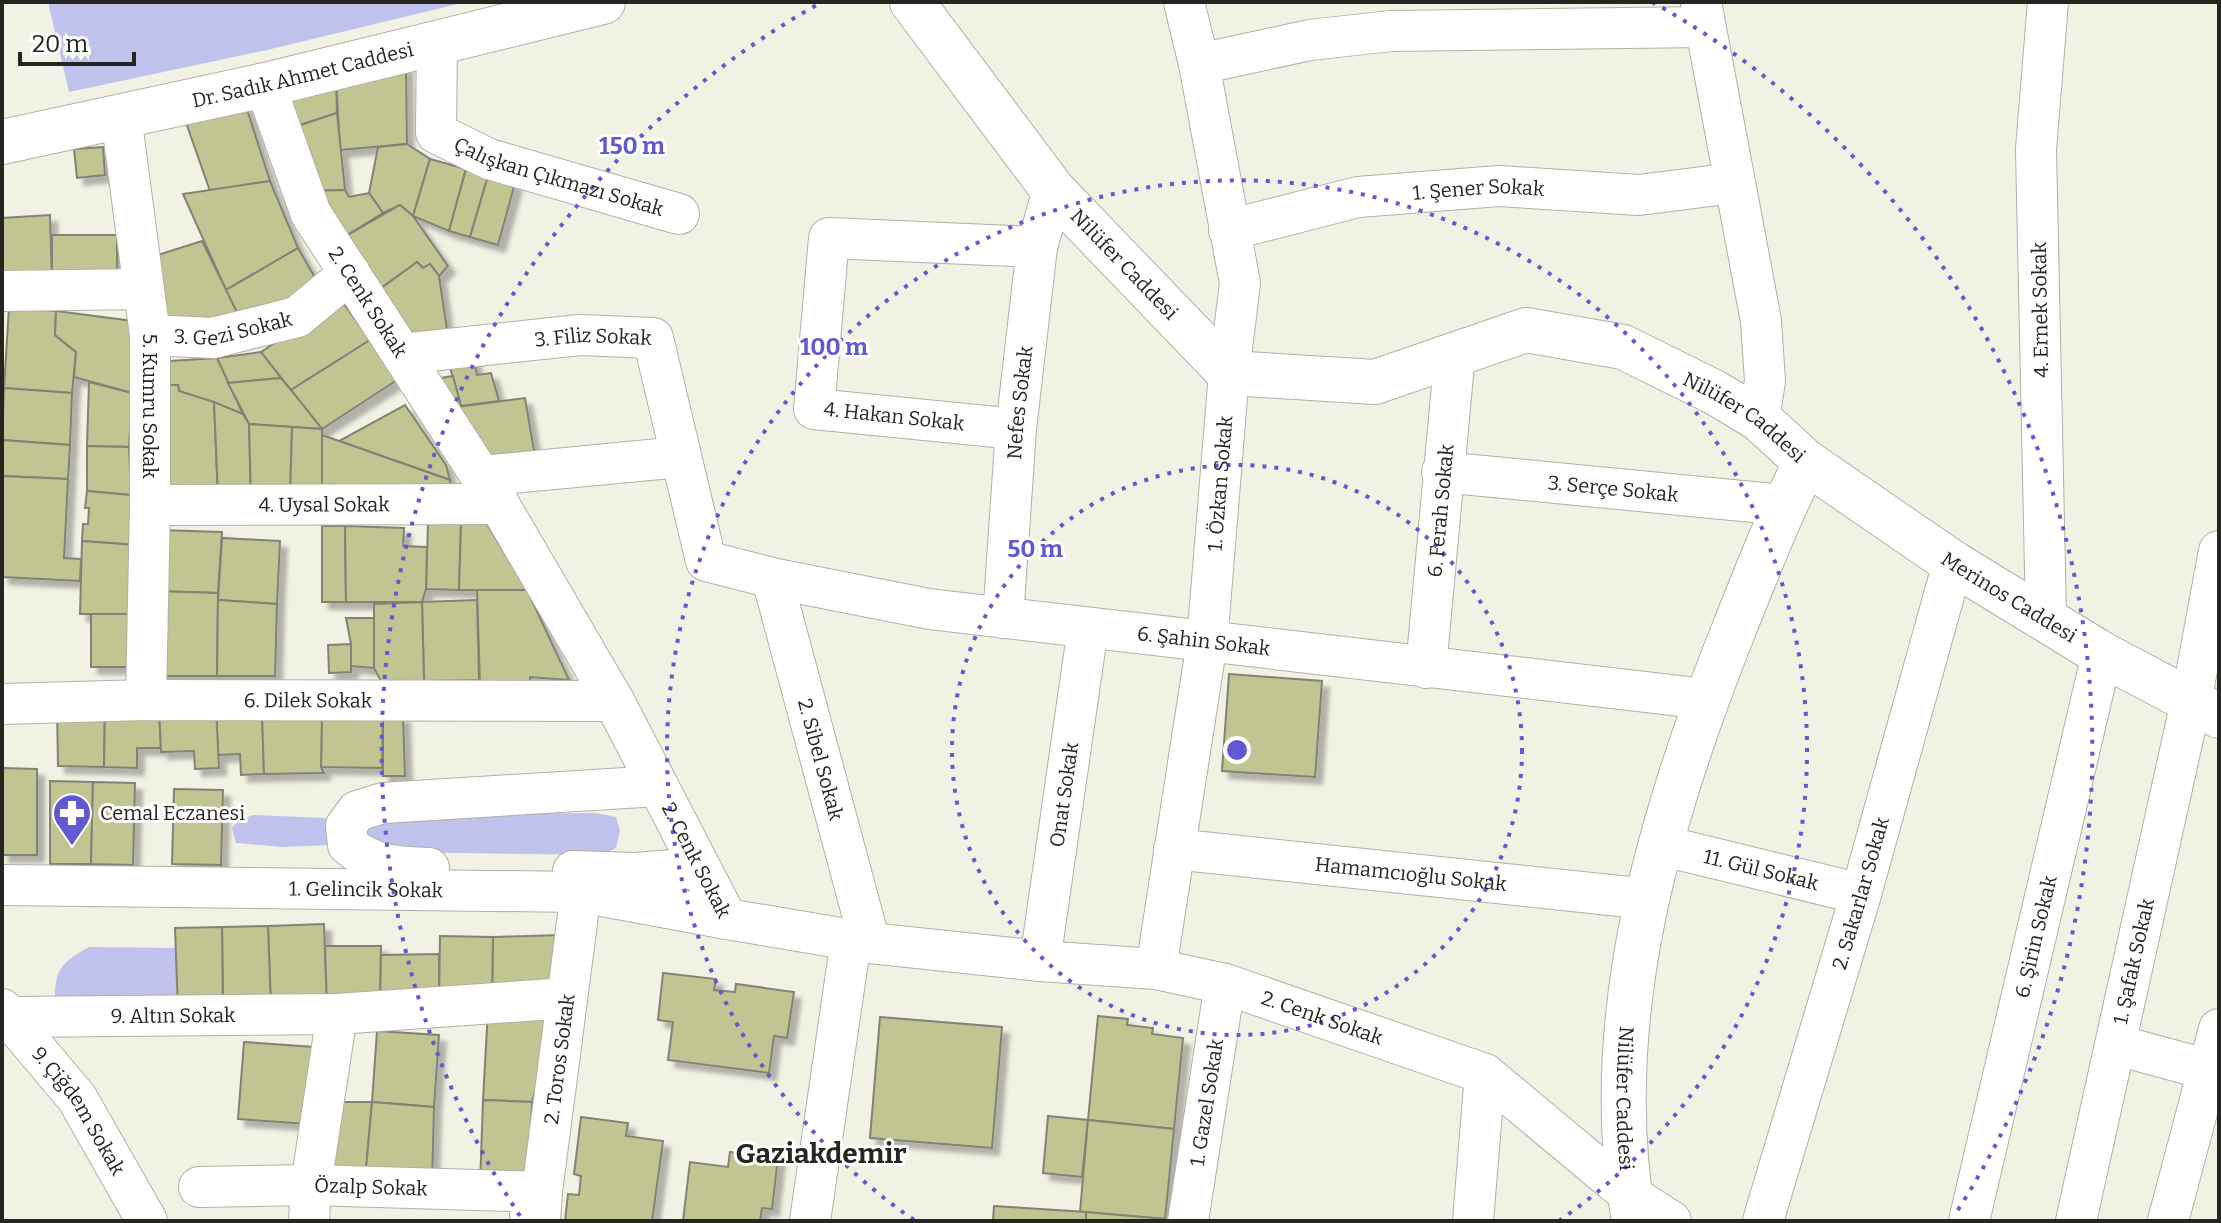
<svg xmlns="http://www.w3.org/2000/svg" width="2221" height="1223" viewBox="0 0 2221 1223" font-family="Bitter,serif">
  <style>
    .green { fill: #bfc2ec }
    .building { fill: #c2c492; stroke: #828276; stroke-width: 2; filter: url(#shadow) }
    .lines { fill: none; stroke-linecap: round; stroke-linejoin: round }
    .minor-casing { stroke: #b0b1a4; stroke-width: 42 }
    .secondary-casing { stroke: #b0b1a4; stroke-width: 46 }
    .minor { stroke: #fff; stroke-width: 40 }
    .secondary { stroke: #fff; stroke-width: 44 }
    .ring { fill: none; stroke: #6059d2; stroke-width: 4; stroke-dasharray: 4 8 }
    .labels { text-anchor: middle; stroke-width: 6; stroke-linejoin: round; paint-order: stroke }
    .street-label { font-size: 20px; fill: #252521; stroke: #fff }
    .poi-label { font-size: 20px; fill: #252521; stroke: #fff; text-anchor: start }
    .district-label { font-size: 28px; font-weight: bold; fill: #252521; stroke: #fff }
    .centre { fill: #6059d2; stroke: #fff; stroke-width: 4 }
    .ring-label { font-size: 24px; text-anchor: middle; font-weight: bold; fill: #6059d2; stroke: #fff; stroke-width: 6; stroke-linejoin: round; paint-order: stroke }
  </style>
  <defs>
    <filter id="shadow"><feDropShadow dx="7" dy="7" stdDeviation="2" flood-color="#0004"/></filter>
  </defs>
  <rect width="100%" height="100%" fill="#f1f2e4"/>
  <!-- green -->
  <g class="green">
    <path d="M48 2H466L267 50 69 92Z"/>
    <path d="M596 813 616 817 620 831 616 848 602 855 388 852 368 848 361 819 375 814Z"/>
    <path d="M253 815 325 818 333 831 329 845 282 847 236 843 232 828 238 821Z"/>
    <path d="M89 947 176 948 178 1011 55 1002C54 969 62 962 89 947Z"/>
  </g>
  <!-- building -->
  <g class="building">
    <path d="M406 65 407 144 340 150 336 78Z"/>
    <path d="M336 78 337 113 285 130 274 93Z"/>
    <path d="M244 100 270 181 210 191 183 114Z"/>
    <path d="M337 113 345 190 306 191 285 130Z"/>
    <path d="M407 144 430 159 413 216 400 205 383 213 369 193 378 147Z"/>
    <path d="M103 147 105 175 77 178 74 149Z"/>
    <path d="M430 159 466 169 449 231 413 216Z"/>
    <path d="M466 169 488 176 470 237 449 231Z"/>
    <path d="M488 176 515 183 498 245 470 237Z"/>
    <path d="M270 181 298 248 226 290 183 194Z"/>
    <path d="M345 190 349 197 369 193 383 213 334 243 306 191Z"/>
    <path d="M400 205 413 216 448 266 439 276 430 264 423 268 417 262 369 297 334 243Z"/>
    <path d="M50 215 52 283 2 282V218Z"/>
    <rect x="52" y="235" width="65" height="48"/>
    <path d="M202 241 244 326 154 329 142 260Z"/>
    <path d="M298 248 318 283 244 326 226 290Z"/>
    <path d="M417 262 423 268 430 264 439 276 448 336 402 349 369 297Z"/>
    <path d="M341 300 370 340 291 390 261 352Z"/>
    <path d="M9 307 56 311 55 335 76 352 72 393 4 388Z"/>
    <path d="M56 311 133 321 132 393 74 377 76 352 55 335Z"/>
    <path d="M370 340 397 380 322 429 291 390Z"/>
    <path d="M472 351 477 375 491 373 499 401 461 406 446 353Z"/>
    <path d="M261 352 281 378 228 383 217 358Z"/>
    <path d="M217 358 243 414 179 391 178 385H154V362Z"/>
    <path d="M453 376 461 406 441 409 423 381Z"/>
    <path d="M281 378 291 390 322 429 249 424 228 383Z"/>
    <path d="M89 382 132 393 129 447 87 446Z"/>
    <path d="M154 385H178L179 391 214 402 218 497 155 496Z"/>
    <path d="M4 388 72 393 70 445 2 440Z"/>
    <path d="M525 398 536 462 481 467 441 409Z"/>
    <path d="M214 402 243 414 249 424 251 498 218 497Z"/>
    <path d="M405 405 446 465 450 480 339 441Z"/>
    <path d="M249 424 292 427 290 500 251 498Z"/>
    <path d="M292 427 322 429V500H290Z"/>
    <path d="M322 435 450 480V499L322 500Z"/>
    <path d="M2 440 70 445 68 479 2 476Z"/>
    <path d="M87 446 129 447 131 495 87 491Z"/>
    <path d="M2 476 68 479 64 558 81 559 80 581 2 577Z"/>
    <path d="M87 491 131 495 136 545 82 541 83 524H88L89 508H85Z"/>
    <path d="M428 523 461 524 459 590 426 589Z"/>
    <path d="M461 524H487L527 590H459Z"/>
    <path d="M322 526H345L346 602H322Z"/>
    <path d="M345 526 404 528 403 546 427 547 426 589 422 602H346Z"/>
    <path d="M159 530 222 532 218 593 155 591Z"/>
    <path d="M222 538 280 541 277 604 218 600Z"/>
    <path d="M82 541 136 545 139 614H80Z"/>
    <path d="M477 590H527L569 680 530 677V683L480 685Z"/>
    <path d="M155 591 218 593 217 676H155Z"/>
    <path d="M218 600 277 604 275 676H217Z"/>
    <path d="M477 600 479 680 424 681 422 602Z"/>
    <path d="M422 602 424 681H381L374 668V604Z"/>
    <path d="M91 614H139L138 667H91Z"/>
    <path d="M346 618H374V668L351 666V644Z"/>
    <path d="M351 644V672L329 673 328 645Z"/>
    <path d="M1229 674 1322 681 1315 777 1222 771Z"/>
    <path d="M105 706 104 767 58 766 57 707Z"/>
    <path d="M105 706 159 707 161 748H137V768L104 767Z"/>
    <path d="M262 706 264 774 241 775 240 754 218 755 216 708Z"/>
    <path d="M159 707 216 708 219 768 195 769 194 751 161 752Z"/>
    <path d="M322 708 383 709 382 768 321 767Z"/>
    <path d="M322 712 321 767 324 773 264 774 262 714Z"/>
    <path d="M403 715 405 776H383V716Z"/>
    <path d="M2 768 37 769V855H2Z"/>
    <path d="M50 781 93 782 91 864H50Z"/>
    <path d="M93 782 135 783 133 865 91 864Z"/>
    <path d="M174 789 223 790 221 865 172 864Z"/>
    <path d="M324 924 327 1007 271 1009 268 926Z"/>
    <path d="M268 926 271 1009 223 1011 222 927Z"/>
    <path d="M222 927 223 1011H178L175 928Z"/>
    <path d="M561 935 560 992 492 995 493 937Z"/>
    <path d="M440 936 493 937 492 995 439 999Z"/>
    <path d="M325 946H381L380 1003 327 1007Z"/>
    <path d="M439 954V999L380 1003 381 955Z"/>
    <path d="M663 973 716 979 714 990 735 992 736 984 794 992 787 1038 774 1036 769 1073 668 1060 673 1022 658 1020Z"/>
    <path d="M488 1009 556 1012 532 1102 483 1100Z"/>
    <path d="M1098 1016 1128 1019 1127 1025 1153 1028 1152 1034 1183 1038 1174 1129 1088 1120Z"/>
    <path d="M880 1017 1002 1027 992 1148 870 1138Z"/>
    <path d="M377 1031 439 1035 434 1107 372 1102Z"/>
    <path d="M244 1042 314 1047 308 1124 238 1119Z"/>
    <path d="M483 1100 532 1102 529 1187 480 1185Z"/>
    <path d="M328 1102H372L366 1169 319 1171Z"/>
    <path d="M372 1102 434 1107 432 1184 366 1169Z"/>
    <path d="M1048 1116 1088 1120 1082 1177 1043 1173Z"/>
    <path d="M581 1117 628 1123 626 1136 663 1141 652 1221H565L568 1194 579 1195 581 1176 574 1174Z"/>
    <path d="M1088 1120 1174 1129 1165 1219 1080 1212Z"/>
    <path d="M730 1152 778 1157 772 1209 762 1208 760 1221H683L690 1162 728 1167Z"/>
    <path d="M994 1206 1086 1212V1221H993Z"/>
    <path d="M1086 1212 1165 1219V1221H1086Z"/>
  </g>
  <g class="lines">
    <defs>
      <g id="minor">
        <path d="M1701 2 1761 321 1765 381 1759 419"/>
        <path id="s1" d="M437 42 436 133 489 159 679 214"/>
        <path d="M1199 64 1310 40 1391 31 1705 27"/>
        <path id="s2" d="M265 85 311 214 499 504 614 701 727 919 870 943 1040 961 1156 969 1225 984 1485 1074 1630 1195 1671 1221"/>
        <path id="s3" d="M121 116 150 335V505L146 700"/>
        <path id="s4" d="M1229 230 1358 197 1499 186 1639 195 1734 183"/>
        <path d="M2 291 143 289"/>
        <path id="s5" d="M150 335 213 338 297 317 350 273"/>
        <path id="s6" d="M402 354 580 335 653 338 706 561 772 578 929 609 1706 699"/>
        <path d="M1016 429 814 409 829 238 1037 247"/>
        <path id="s7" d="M1442 472 1784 505"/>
        <path d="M482 476 680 457"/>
        <path id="s8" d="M150 505 499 504"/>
        <path id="s9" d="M772 578 870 943"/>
        <path d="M2046 617 2036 149 2048 2"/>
        <path id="s10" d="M1003 618 1016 429 1037 247 1053 190"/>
        <path id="s11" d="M1426 668 1455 353"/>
        <path id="s12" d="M2 704 146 700 614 701"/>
        <path id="s13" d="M1660 845 1861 894"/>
        <path id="s14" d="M1174 849 1648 899"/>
        <path d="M429 868C397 867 373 866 348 845L346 826 357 811 383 803 658 786"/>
        <path d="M573 871 635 873 700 868"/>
        <path id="s15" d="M2 885 581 892 727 919"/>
        <path id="s16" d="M1040 961 1088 628"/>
        <path id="s17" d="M1156 969 1207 642 1229 373 1240 283 1199 64 1184 2"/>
        <path id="s18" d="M2 1009 77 1098 147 1221"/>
        <path id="s19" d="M9 1017 337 1014 567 998"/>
        <path d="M2117 1045 2209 1070"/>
        <path id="s20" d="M199 1187 311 1185 542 1192 540 1221"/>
        <path id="s21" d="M530 1215 542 1192 581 892"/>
        <path d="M309 1221 311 1185 337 1014"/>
        <path d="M810 1221 851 940"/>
        <path id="s22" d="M1188 1221 1225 984"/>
        <path d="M1473 1221 1485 1074"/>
        <path id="s23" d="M1763 1221 1861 894 1953 563"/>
        <path id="s24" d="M1969 1221 2102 654"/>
        <path id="s25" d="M2076 1221 2191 702 2219 551"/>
        <path d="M2168 1221 2219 1029"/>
      </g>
      <g id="secondary">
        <path id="s26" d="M912 2 1053 190 1229 373 1375 382 1526 330 1623 347 1714 392 1759 419 1806 462C1779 515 1758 569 1736 624 1661 811 1598 1018 1634 1221"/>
        <path id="s27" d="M2 142 265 85 603 2"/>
        <path id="s28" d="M1806 462 1953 563 2102 654 2219 716"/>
      </g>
    </defs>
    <!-- minor casing -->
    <use href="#minor" class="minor-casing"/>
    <!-- secondary casing -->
    <use href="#secondary" class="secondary-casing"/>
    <!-- minor -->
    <use href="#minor" class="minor"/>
    <!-- secondary -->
    <use href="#secondary" class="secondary"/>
  </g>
  <!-- distance rings -->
  <g class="ring">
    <circle cx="1237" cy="750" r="285"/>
    <path d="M914 1220A570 570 0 1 1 1560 1220"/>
    <path d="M520 1216A855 855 0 0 1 822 2M1652 2A855 855 0 0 1 1954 1216"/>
  </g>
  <!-- icons -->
  <defs>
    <symbol id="pharmacy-pin" viewBox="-11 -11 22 30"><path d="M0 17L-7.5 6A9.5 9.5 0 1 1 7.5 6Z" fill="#6059d2" stroke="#fff"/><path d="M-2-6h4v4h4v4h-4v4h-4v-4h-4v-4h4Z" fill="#fff"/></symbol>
  </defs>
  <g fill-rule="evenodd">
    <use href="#pharmacy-pin" x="50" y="791" width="44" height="60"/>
  </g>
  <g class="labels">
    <!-- street labels -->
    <g class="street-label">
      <text dy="7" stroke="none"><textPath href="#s27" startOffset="308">Dr. Sadık Ahmet Caddesi</textPath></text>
      <text dy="7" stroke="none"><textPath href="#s1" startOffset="222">Çalışkan Çıkmazı Sokak</textPath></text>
      <text dy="7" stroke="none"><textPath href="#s4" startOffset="254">1. Şener Sokak</textPath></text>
      <text dy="7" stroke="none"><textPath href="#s26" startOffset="338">Nilüfer Caddesi</textPath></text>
      <text dy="7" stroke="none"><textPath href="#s2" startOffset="242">2. Cenk Sokak</textPath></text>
      <text transform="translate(2040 310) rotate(-91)" y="7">4. Ernek Sokak</text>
      <text dy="7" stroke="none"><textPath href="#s5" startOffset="84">3. Gezi Sokak</textPath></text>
      <text dy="7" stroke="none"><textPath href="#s6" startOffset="192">3. Filiz Sokak</textPath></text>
      <text dy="7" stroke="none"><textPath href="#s10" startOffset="216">Nefes Sokak</textPath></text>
      <text dy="7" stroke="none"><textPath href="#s3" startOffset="292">5. Kumru Sokak</textPath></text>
      <text transform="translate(894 416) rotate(6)" y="7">4. Hakan Sokak</text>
      <text dy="7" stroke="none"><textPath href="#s26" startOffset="1034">Nilüfer Caddesi</textPath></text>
      <text dy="7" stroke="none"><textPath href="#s17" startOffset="490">1. Özkan Sokak</textPath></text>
      <text dy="7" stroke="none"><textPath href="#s7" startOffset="172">3. Serçe Sokak</textPath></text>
      <text dy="7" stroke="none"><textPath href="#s8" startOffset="174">4. Uysal Sokak</textPath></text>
      <text dy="7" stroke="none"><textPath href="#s11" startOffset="158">6. Ferah Sokak</textPath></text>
      <text dy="7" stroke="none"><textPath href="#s28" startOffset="244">Merinos Caddesi</textPath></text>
      <text dy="7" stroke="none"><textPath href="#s6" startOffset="986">6. Şahin Sokak</textPath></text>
      <text dy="7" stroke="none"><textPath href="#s12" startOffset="306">6. Dilek Sokak</textPath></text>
      <text dy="7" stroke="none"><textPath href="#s9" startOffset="188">2. Sibel Sokak</textPath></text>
      <text dy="7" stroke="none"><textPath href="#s16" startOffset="168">Onat Sokak</textPath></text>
      <text dy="7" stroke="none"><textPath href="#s2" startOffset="890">2. Cenk Sokak</textPath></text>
      <text dy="7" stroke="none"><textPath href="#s13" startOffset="104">11. Gül Sokak</textPath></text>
      <text dy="7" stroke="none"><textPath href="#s14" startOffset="238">Hamamcıoğlu Sokak</textPath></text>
      <text dy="7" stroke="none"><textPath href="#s15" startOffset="364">1. Gelincik Sokak</textPath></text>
      <text dy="7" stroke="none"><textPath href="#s23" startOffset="342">2. Sakarlar Sokak</textPath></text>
      <text dy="7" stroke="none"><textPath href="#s24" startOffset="292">6. Şirin Sokak</textPath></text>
      <text dy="7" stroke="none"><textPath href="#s25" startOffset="266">1. Şafak Sokak</textPath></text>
      <text dy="7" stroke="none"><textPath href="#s19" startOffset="164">9. Altın Sokak</textPath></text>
      <text dy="7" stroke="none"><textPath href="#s2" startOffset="1562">2. Cenk Sokak</textPath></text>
      <text dy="7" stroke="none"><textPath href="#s21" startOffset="160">2. Toros Sokak</textPath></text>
      <text dy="7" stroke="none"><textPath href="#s26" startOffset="1778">Nilüfer Caddesi</textPath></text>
      <text dy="7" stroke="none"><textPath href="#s22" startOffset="120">1. Gazel Sokak</textPath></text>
      <text dy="7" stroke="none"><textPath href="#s18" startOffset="128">9. Çiğdem Sokak</textPath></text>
      <text dy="7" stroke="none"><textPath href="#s20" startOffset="172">Özalp Sokak</textPath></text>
    </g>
    <!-- poi labels -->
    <g class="poi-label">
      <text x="100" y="820">Cemal Eczanesi</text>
    </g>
    <!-- district labels -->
    <g class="district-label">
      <text x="821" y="1163">Gaziakdemir</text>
    </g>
  </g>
  <circle cx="1237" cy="750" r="12" class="centre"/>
  <g class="ring-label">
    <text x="632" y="154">150 m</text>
    <text x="834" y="355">100 m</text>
    <text x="1035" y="557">50 m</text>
  </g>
  <!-- border -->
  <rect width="2221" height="1223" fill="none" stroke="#252521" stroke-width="8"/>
  <!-- scale -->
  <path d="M20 52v12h114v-12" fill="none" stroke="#252521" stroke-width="4"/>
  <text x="32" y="52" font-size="24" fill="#252521" stroke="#ffffff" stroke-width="6" paint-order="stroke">20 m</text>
</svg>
